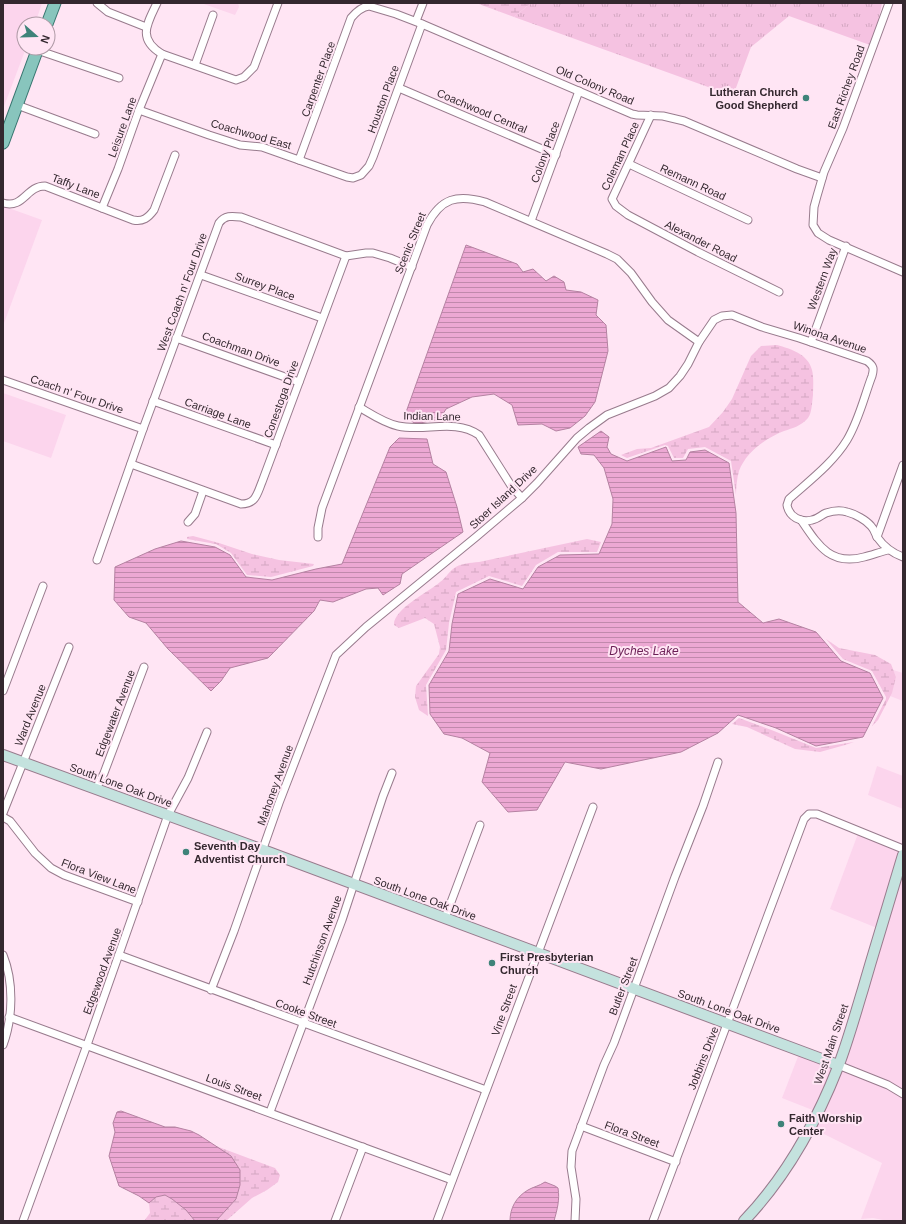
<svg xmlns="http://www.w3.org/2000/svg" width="906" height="1224" viewBox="0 0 906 1224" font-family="Helvetica,sans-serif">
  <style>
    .built { fill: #fcd5ed }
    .grass { fill: url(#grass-tufts) }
    .wetland { fill: url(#wetland-marsh) }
    .water { fill: url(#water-rules); stroke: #b582a2 }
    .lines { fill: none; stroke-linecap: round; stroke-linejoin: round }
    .street-casing { stroke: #987b8d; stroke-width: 9 }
    .secondary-casing { stroke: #987b8d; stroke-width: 12 }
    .primary-casing { stroke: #37756f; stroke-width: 13 }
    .street { stroke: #fff; stroke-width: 7 }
    .secondary { stroke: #c4e2de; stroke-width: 10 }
    .primary { stroke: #88c5bd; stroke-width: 11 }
    .poi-dot { fill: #3e8379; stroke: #ffe5f4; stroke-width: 1.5 }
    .labels { text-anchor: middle; stroke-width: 4; stroke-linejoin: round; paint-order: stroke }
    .street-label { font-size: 11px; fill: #34282f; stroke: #ffe5f4 }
    .poi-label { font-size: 11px; font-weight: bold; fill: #34282f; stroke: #ffe5f4; text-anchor: start }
    .water-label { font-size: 12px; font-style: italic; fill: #6b1e55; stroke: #ffe5f4 }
  </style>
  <defs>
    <pattern id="grass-tufts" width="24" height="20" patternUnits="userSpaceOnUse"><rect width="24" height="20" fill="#f5c2e1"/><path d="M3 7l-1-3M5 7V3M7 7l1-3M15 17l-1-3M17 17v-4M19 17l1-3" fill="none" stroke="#d3a7c1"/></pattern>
    <pattern id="wetland-marsh" width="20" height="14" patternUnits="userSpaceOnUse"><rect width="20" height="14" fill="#f5c2e1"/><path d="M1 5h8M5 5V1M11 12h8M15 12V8" fill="none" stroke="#d3a7c1"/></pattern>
    <pattern id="water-rules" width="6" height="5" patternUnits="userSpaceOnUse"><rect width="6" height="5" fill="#eca8d3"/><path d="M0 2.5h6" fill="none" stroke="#c089ac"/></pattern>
  </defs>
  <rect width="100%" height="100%" fill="#ffe5f4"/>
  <!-- built -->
  <g class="built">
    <path d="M3 3H42L35 24H24V48H26L3 109Z"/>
    <path d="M201 3H238L239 7 235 15Z"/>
    <path d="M3 206 42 220 3 326Z"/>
    <path d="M3 393 66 415 51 458 3 441Z"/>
    <path d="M893 670 903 673V701L890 696 896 677Z"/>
    <path d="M877 766 903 776V809L868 795Z"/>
    <path d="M859 831 902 845 877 928 830 909Z"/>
    <path d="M903 868V1221H888L873 1218 861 1219 882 1163 814 1129Z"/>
    <path d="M799 1054 834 1067 815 1111 782 1098Z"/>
  </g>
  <!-- grass -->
  <path class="grass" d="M531 3H882L878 23 870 45 789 16 751 47 733 96 514 17Z"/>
  <!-- wetland -->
  <g class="wetland">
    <path d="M476 3H531L514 17Z"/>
    <path d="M777 345C791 349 808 354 812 370 814 378 813 388 813 395 812 402 812 413 808 418 801 426 793 428 784 431 766 438 746 452 739 471 737 478 736 487 736 495L731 461 705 447 688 449 683 458H674L668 446 665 445 627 458 621 455 637 449 651 448 709 427 723 412 732 399 751 356 761 346Z"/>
    <path d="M193 536 219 543 252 554 279 560 314 564 313 566 271 577 247 575 231 553 216 544 187 539V537Z"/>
    <path d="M587 539 601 542 597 552H558L536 565 522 586 489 576 456 592 449 623 446 650 426 685 428 716 419 710 415 697 416 686 439 654 440 647 434 624 425 618 399 628 394 625C393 609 429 592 440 582 445 579 448 573 453 569 460 563 470 563 479 562Z"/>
    <path d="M826 639 839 648 875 655 891 664 896 677 892 693 878 720 872 726 886 699V697L872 671 843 659Z"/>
    <path d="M739 718 774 731 816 748 854 742 845 745 820 752 795 749 747 727 732 724Z"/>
    <path d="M216 1146 275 1168 280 1175 278 1182 267 1190 252 1198 226 1221H216L236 1199Z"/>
    <path d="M165 1195 172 1199 186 1210 195 1221H144L150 1213 149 1203 156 1197Z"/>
  </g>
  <!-- water -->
  <g class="water">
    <path d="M466 245 517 264 523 272 533 269 546 281 554 276 564 282 566 290 581 292 598 300 596 315 606 325 608 351 595 402 585 416 570 428 556 431 542 424 518 425 512 405 494 394 472 397 446 409 440 419 415 424 405 415Z"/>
    <path d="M601 431 609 437 607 447 611 454 627 461 666 447 672 461 686 460 690 452 705 450 729 463 736 513 738 602 763 623 779 619 816 632 841 661 870 673 883 698 863 737 816 746 776 728 738 715 718 733 681 752 601 769 565 762 537 810 508 812 482 782 490 753 462 738 444 734 430 714 429 685 449 651 452 624 458 594 490 579 523 589 538 567 560 555 599 554 612 524 613 499 604 468 594 455 581 454 578 447Z"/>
    <path d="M399 438 427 439 433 464 446 472 457 507 463 532 402 574 400 584 383 595 378 588 366 589 333 602 320 600 314 611 268 658 230 668 221 681 211 691 168 649 146 623 129 617 114 600 115 567 155 549 181 541 215 547 230 555 246 577 272 580 316 569 342 564 390 447Z"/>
    <path d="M121 1111 165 1127H175L191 1131 199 1135 231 1156 240 1170V1185L236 1199 216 1221H195L186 1210 172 1199 165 1195 156 1197 149 1203 139 1196 119 1186 109 1156 115 1132 113 1123 117 1112Z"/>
    <path d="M545 1182 555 1186 558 1188C560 1200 557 1210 554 1221H510C510 1208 516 1197 528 1190 533 1187 539 1186 545 1182Z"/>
  </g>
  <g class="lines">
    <defs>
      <g id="street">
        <path d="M97 3 108 12 146 27"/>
        <path d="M157 3C147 24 137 39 162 54L236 80 244 77 254 67 278 3"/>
        <path d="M889 3 843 128 824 172 817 196 814 207 813 225 818 233 829 240 903 272"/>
        <path d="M416 21 423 3"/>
        <path d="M37 50 119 78"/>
        <path d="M195 65 213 15"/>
        <path d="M399 88 556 155"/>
        <path d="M17 105 95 134"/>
        <path d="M139 110 209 135 240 145 262 147 347 177 353 178 361 175 369 166 373 157 422 24"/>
        <path d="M651 115 612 199 616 206 628 215 698 252 779 292"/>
        <path d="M299 160 351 18C356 12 361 7 369 6L396 14 422 24 632 114 637 115 663 116 684 121 797 169 822 178"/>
        <path d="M629 164 748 220"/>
        <path d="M3 203C24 209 26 186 45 186L133 220C143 222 148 218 154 210L175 155"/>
        <path d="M102 208 118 169 139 110 162 54"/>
        <path d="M531 221 579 91"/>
        <path d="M201 275 322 318"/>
        <path d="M176 338 299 382"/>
        <path d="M811 342 846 246"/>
        <path d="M3 380 143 429"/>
        <path d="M153 401 276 445"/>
        <path d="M359 407C371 414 384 423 398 426 425 432 455 418 479 435L512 487 522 498"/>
        <path d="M131 464 241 504C256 504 257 494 262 482L346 256"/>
        <path d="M801 520C818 545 830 566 864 557 872 555 880 552 888 550"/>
        <path d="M188 522 195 514 203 491"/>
        <path d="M318 537V528L322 508 427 225C441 198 457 194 485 202L607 254 617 259 631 273 652 302 668 320 699 342"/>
        <path d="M877 537 903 465"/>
        <path d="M97 560 143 429 219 223C225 215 232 216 241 217L346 256 366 253H373L390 258 412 267"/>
        <path d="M3 691 43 586"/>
        <path d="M96 789 104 773 144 667"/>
        <path d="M3 813 69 647"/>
        <path d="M3 817 10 821 35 853 51 868 64 875 138 902"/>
        <path d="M445 918 480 825"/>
        <path d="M3 955C14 982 13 1018 3 1045"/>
        <path d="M119 955 486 1090"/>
        <path d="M211 990 234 931 279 803 336 655 366 627 476 537 522 498 537 483 577 438 589 428 607 415 655 396 669 388 680 376 688 364 699 342 714 320 722 316 732 315 762 327 799 338 867 361C874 366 874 369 872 376 864 397 859 420 847 440 833 463 809 481 789 499L787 505C789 517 801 523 812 520 818 519 821 515 826 513 832 511 841 510 847 512 855 514 866 520 871 526 874 529 875 533 877 537 884 547 892 553 903 557"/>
        <path d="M9 1017 452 1180"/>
        <path d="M838 1065 888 1085 903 1094"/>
        <path d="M270 1112 342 920 383 796 392 773"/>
        <path d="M581 1126 676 1162"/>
        <path d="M23 1221 87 1045 168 815 188 778 207 732"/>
        <path d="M335 1221 363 1147"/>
        <path d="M437 1221 593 807"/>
        <path d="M575 1221 576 1199 571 1167 572 1151 604 1065 614 1043 675 877 703 806 718 762"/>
        <path d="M653 1221 804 819 809 814H817L903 849"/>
      </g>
      <g id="secondary">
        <path d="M3 755 263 850 838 1065"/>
        <path d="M744 1221C786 1177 816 1123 838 1067 848 1041 855 1015 863 989 876 944 890 899 903 855"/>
      </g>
      <g id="primary">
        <path d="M47 24 55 3"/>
        <path d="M3 143 38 48"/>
      </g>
    </defs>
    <!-- street casing -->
    <use href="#street" class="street-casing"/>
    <!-- secondary casing -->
    <use href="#secondary" class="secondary-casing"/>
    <!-- primary casing -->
    <use href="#primary" class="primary-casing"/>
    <!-- street -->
    <use href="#street" class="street"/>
    <!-- secondary -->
    <use href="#secondary" class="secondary"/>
    <!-- primary -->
    <use href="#primary" class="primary"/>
  </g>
  <!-- markers -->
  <g class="poi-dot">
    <circle cx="806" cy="98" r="4"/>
    <circle cx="186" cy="852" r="4"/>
    <circle cx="492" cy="963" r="4"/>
    <circle cx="781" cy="1124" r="4"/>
  </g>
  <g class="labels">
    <!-- street labels -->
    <g class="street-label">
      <text transform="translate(318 79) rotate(-70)" y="4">Carpenter Place</text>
      <text transform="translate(595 85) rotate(23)" y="4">Old Colony Road</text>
      <text transform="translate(846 87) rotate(-70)" y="4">East Richey Road</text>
      <text transform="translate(383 99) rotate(-70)" y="4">Houston Place</text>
      <text transform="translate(482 111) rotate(23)" y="4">Coachwood Central</text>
      <text transform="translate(122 127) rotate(-70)" y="4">Leisure Lane</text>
      <text transform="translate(251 134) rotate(16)" y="4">Coachwood East</text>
      <text transform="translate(545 152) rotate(-70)" y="4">Colony Place</text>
      <text transform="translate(620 156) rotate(-65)" y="4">Coleman Place</text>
      <text transform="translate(693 182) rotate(25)" y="4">Remann Road</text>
      <text transform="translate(76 186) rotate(21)" y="4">Taffy Lane</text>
      <text transform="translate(701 241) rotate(27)" y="4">Alexander Road</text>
      <text transform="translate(410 243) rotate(-68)" y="4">Scenic Street</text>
      <text transform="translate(822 279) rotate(-70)" y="4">Western Way</text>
      <text transform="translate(265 286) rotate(20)" y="4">Surrey Place</text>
      <text transform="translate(182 292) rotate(-70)" y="4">West Coach n' Four Drive</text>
      <text transform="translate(830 337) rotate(19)" y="4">Winona Avenue</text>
      <text transform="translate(241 349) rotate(20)" y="4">Coachman Drive</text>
      <text transform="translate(77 394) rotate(19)" y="4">Coach n' Four Drive</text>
      <text transform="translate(281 399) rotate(-70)" y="4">Conestoga Drive</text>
      <text transform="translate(218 413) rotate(20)" y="4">Carriage Lane</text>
      <text transform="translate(432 416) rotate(1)" y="4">Indian Lane</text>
      <text transform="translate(503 497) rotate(-43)" y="4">Stoer Island Drive</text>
      <text transform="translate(115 713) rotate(-69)" y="4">Edgewater Avenue</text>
      <text transform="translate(30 715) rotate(-68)" y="4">Ward Avenue</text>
      <text transform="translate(121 785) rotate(20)" y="4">South Lone Oak Drive</text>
      <text transform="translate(275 785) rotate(-70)" y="4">Mahoney Avenue</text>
      <text transform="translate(99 876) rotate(21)" y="4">Flora View Lane</text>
      <text transform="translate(425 898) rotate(20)" y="4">South Lone Oak Drive</text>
      <text transform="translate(322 940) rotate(-70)" y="4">Hutchinson Avenue</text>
      <text transform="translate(102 971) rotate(-70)" y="4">Edgewood Avenue</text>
      <text transform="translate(623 986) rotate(-69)" y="4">Butler Street</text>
      <text transform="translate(504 1010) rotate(-70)" y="4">Vine Street</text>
      <text transform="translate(729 1011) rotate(20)" y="4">South Lone Oak Drive</text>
      <text transform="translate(306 1013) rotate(20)" y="4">Cooke Street</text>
      <text transform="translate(831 1044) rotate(-71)" y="4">West Main Street</text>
      <text transform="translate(703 1058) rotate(-69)" y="4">Jobbins Drive</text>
      <text transform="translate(234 1087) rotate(20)" y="4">Louis Street</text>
      <text transform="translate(632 1134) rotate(20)" y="4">Flora Street</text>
    </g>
    <!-- poi labels -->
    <g class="poi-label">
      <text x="798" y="96" text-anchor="end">Lutheran Church<tspan x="798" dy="13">Good Shepherd</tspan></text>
      <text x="194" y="850">Seventh Day<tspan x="194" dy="13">Adventist Church</tspan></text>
      <text x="500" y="961">First Presbyterian<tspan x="500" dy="13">Church</tspan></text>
      <text x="789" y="1122">Faith Worship<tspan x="789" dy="13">Center</tspan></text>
    </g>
    <!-- water labels -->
    <g class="water-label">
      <text x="644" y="655">Dyches Lake</text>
    </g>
  </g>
  <!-- border -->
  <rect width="906" height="1224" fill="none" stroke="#34282f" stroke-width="8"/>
  <!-- north arrow -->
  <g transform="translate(36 36) rotate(110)"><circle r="19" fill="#ffe5f4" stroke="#ae99a5"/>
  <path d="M0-3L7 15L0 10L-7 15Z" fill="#3e8379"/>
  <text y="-6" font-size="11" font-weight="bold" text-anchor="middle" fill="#34282f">N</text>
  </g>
</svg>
